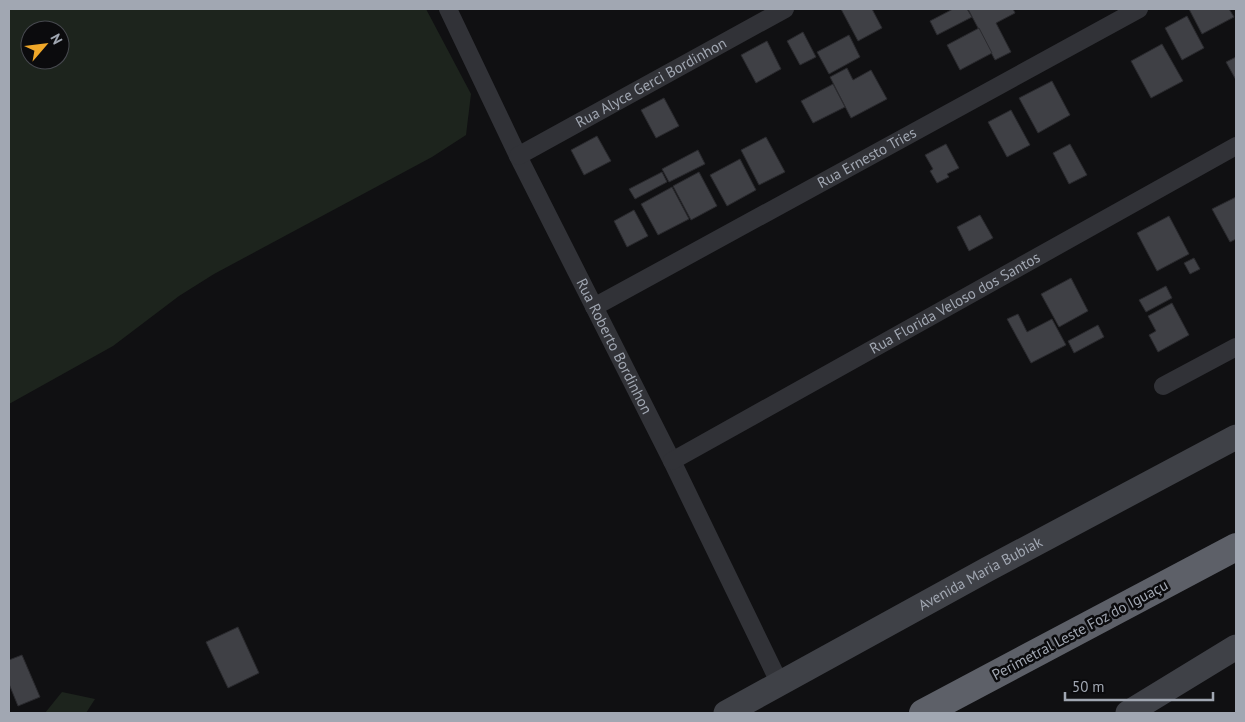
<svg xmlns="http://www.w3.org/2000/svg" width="1245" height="722" viewBox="0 0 1245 722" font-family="'PT Sans',sans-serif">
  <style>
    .green { fill: #1d241d; fill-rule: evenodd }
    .building { fill: #3f4045; stroke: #2a2a2e }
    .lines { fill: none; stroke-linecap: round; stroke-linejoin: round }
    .street { stroke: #313237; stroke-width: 18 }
    .secondary { stroke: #3f4147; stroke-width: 25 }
    .highway { stroke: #5d6068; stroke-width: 28 }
    .labels { text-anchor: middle; stroke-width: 5; stroke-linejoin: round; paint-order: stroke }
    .street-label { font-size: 15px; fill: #a1a7b2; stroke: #0b0b0d }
  </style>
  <rect width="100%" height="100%" fill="#101012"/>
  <!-- green -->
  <g class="green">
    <path d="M9 9H426L471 94 466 135 432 157 214 274 179 296 113 346 9 404ZM30 30H60V60H30Z"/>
    <path d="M62 692 95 699 86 713H45Z"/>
  </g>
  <!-- building -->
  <g class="building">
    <path d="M841 9H872L882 28 858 41Z"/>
    <path d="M953 9H967L972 17 937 35 930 21Z"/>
    <path d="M968 9H1013L1015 13 996 23 1011 52 995 60Z"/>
    <path d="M1189 9H1229L1234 17 1202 34Z"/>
    <path d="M1187 16 1204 48 1182 60 1165 28Z"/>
    <path d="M979 28 992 53 960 70 947 45Z"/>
    <path d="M803 32 816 57 800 65 787 41Z"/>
    <path d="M849 35 860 57 829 74 817 52Z"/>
    <path d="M767 41 781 69 756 83 741 55Z"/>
    <path d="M1162 44 1183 81 1151 98 1131 61Z"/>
    <path d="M1236 57V80L1226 62Z"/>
    <path d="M847 68 853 80 871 70 887 99 851 118 830 77Z"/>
    <path d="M1052 81 1070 115 1038 133 1019 98Z"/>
    <path d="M833 84 845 107 813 123 801 101Z"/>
    <path d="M664 98 679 126 656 138 641 110Z"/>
    <path d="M1011 110 1030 145 1007 157 988 122Z"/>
    <path d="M597 136 611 161 584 175 571 150Z"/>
    <path d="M766 137 785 172 759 185 741 150Z"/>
    <path d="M946 144 959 168 947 174 949 177 937 183 930 171 933 169 925 155Z"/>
    <path d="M1070 144 1087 175 1069 184 1053 153Z"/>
    <path d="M698 150 705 164 669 182 662 169Z"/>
    <path d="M740 159 756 190 727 206 710 175Z"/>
    <path d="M662 172 667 182 635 199 629 189Z"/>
    <path d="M699 172 717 206 691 220 673 186Z"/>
    <path d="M672 187 689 219 658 235 641 204Z"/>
    <path d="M1236 197V239L1230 242 1212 209Z"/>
    <path d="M634 210 648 236 627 247 614 221Z"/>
    <path d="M980 215 993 238 969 251 957 227Z"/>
    <path d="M1169 216 1189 254 1157 271 1137 233Z"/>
    <path d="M1194 258 1200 269 1190 274 1184 263Z"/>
    <path d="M1071 278 1088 311 1059 327 1041 294Z"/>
    <path d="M1166 286 1172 298 1146 312 1139 300Z"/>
    <path d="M1172 303 1189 335 1158 352 1149 335 1156 331 1148 316Z"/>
    <path d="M1018 314 1027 332 1052 319 1066 345 1031 363 1007 319Z"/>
    <path d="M1098 325 1104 337 1074 353 1068 341Z"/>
    <path d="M238 627 259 673 228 688 206 642Z"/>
    <path d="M22 655 40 697 18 706 9 684V660Z"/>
  </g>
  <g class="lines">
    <!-- street -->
    <g class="street">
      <path id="s1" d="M448 9 518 156 672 461 780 684"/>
      <path id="s2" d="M518 156 785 9"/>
      <path id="s3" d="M594 307 1139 9"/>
      <path d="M1163 386 1236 347"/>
      <path id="s4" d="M672 461 1236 146"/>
    </g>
    <!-- secondary -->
    <g class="secondary">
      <path id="s5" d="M726 713 988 569 1236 437"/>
      <path d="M1128 713 1236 647"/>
    </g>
    <!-- highway -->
    <path class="highway" d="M923 713 1236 547"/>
  </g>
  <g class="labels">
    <!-- street labels -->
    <g class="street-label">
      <text dy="5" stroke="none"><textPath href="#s2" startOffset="152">Rua Alyce Gerci Bordinhon</textPath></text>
      <text dy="5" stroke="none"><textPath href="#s3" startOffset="311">Rua Ernesto Tries</textPath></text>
      <text dy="5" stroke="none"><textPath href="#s4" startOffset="324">Rua Florida Veloso dos Santos</textPath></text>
      <text dy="5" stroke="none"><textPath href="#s1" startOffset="376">Rua Roberto Bordinhon</textPath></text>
      <text dy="5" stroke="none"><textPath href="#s5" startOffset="290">Avenida Maria Bubiak</textPath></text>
      <text transform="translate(1080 630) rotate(-28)" y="5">Perimetral Leste Foz do Iguaçu</text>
    </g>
  </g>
  <!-- border -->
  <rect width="1245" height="722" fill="none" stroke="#a1a7b2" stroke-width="20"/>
  <!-- north arrow -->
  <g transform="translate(45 45) rotate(62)"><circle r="24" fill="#0b0b0d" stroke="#47494f"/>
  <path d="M0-4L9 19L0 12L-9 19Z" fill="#f0a829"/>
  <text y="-8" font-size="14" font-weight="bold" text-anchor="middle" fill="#a1a7b2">N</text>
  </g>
  <!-- scale -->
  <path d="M1065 692v8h148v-8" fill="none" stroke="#a1a7b2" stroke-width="2.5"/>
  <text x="1072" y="692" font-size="15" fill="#a1a7b2" stroke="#0b0b0d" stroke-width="4" paint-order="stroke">50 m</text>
</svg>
